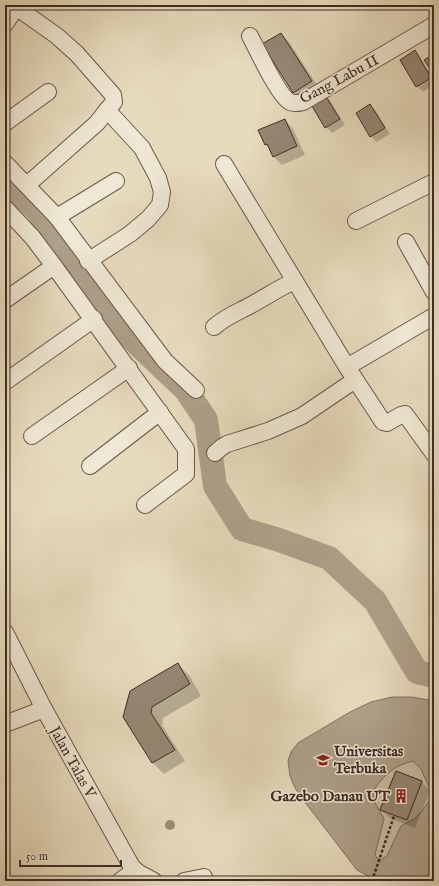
<svg xmlns="http://www.w3.org/2000/svg" width="439" height="886" viewBox="0 0 439 886" font-family="'IM FELL English',serif">
  <style>
    .green { fill: #cabda3; stroke: #847464; fill-rule: evenodd }
    .water { fill: #aea08a; stroke: #827262; fill-rule: evenodd }
    .shadow { fill: #0003 }
    .lines { fill: none; stroke-linecap: round; stroke-linejoin: round }
    .river { stroke: #aea08a; stroke-width: 24 }
    .building { fill: #968775; stroke: #3f2c26 }
    .minor-casing { stroke: #69584c; stroke-width: 18 }
    .path { stroke: #3f2c26; stroke-width: 2.5; stroke-dasharray: 3 2; stroke-linecap: butt }
    .minor { stroke: #efe8d4; stroke-width: 16 }
    .tree { fill: #9a8b78 }
    .labels { text-anchor: middle; stroke-width: 3; stroke-linejoin: round; paint-order: stroke }
    .street-label { font-size: 15px; fill: #3f2c26; stroke: #efe8d4 }
    .poi-label { font-size: 15px; font-weight: bold; fill: #3f2c26; stroke: #efe8d4; text-anchor: start }
  </style>
  <rect width="100%" height="100%" fill="#e7dbbd"/>
  <filter id="stains"><feTurbulence type="fractalNoise" baseFrequency=".005" numOctaves="4"/><feColorMatrix values="0 0 0 0 .2 0 0 0 0 .09 0 0 0 0 .02 0 0 0 .5 -.17"/></filter>
  <radialGradient id="worn" r=".72"><stop offset=".6" stop-color="#630" stop-opacity="0"/><stop offset="1" stop-color="#630" stop-opacity=".3"/></radialGradient>
  <!-- green -->
  <path class="green" d="M413 761 421 769 433 796 423 810 414 819 401 826 387 856 381 860 376 857 375 854 384 819 375 803 373 791C384 775 394 765 413 761ZM396 771 422 781 407 820 380 809Z"/>
  <!-- water -->
  <path class="water" d="M392 697H412L434 701V881H378L357 870 304 801 295 788 290 776 288 761 291 752 298 743 350 712 371 702ZM413 761 421 769 433 796 423 810 414 819 401 826 387 856 381 860 376 857 375 854 384 819 375 803 373 791C383 776 394 765 413 761Z"/>
  <!-- shadow -->
  <g class="shadow">
    <path d="M281 34 290 43 320 90 302 101 294 93 263 45Z"/>
    <path d="M415 52 420 57 434 80V85L423 92 417 86 401 60Z"/>
    <path d="M323 93 329 99 345 125 332 133 326 127Z"/>
    <path d="M370 105 376 111 390 134 376 142 371 136Z"/>
    <path d="M285 120 293 129 305 155 282 165 273 156 270 149 266 144Z"/>
    <path d="M177 664 189 675 201 696 163 718 162 725 185 761 164 774 152 762 124 717Z"/>
    <path d="M396 772 422 782 430 791 415 828 390 818 381 810Z"/>
  </g>
  <g class="lines">
    <!-- river -->
    <path class="river" d="M5 182 35 208 129 336 186 390 206 420 215 486 242 529 279 540 329 558 375 601 417 672 434 676"/>
  </g>
  <!-- building -->
  <g class="building">
    <path d="M281 33 312 81 293 93 262 44Z"/>
    <path d="M415 50 431 78 416 87 400 60Z"/>
    <path d="M434 54V75L424 60Z"/>
    <path d="M323 92 340 119 325 128 309 101Z"/>
    <path d="M370 104 385 128 370 137 356 113Z"/>
    <path d="M285 119 297 146 273 157 267 144 265 145 258 130Z"/>
    <path d="M178 663 190 684 152 707 151 713 175 750 152 763 123 717 130 691Z"/>
    <path d="M396 771 422 781 407 820 380 810Z"/>
  </g>
  <g class="lines">
    <defs>
      <g id="minor">
        <path d="M16 7 57 36 77 54 113 95 114 102 107 110 142 148 158 178 162 192 160 205 148 219 130 234 88 261"/>
        <path d="M5 24 18 5"/>
        <path d="M250 36C257 49 279 97 290 102 295 104 298 103 303 102L434 25"/>
        <path d="M5 123 48 92"/>
        <path d="M5 163 57 217 165 361 196 390"/>
        <path d="M224 164 347 367 383 422 387 423 401 415 405 414 434 454"/>
        <path d="M27 185 97 123 107 110"/>
        <path d="M5 208 33 238 54 266 186 449V474L145 505"/>
        <path d="M57 217 116 181"/>
        <path d="M356 221 434 182"/>
        <path d="M406 242 434 292"/>
        <path d="M5 300 54 266"/>
        <path d="M214 327C225 317 238 312 251 305 266 297 280 287 295 281"/>
        <path d="M347 367 434 316"/>
        <path d="M5 382 94 319"/>
        <path d="M32 436 129 368"/>
        <path d="M215 453 222 447 227 444 268 431 302 416 355 380"/>
        <path d="M90 466 160 412"/>
        <path d="M5 632 44 709 132 867 139 873 154 881"/>
        <path d="M5 724 44 709"/>
        <path d="M120 881 135 870"/>
        <path d="M184 881 204 877"/>
      </g>
    </defs>
    <!-- minor casing -->
    <use href="#minor" class="minor-casing"/>
    <!-- path -->
    <path class="path" d="M372 881 394 816"/>
    <!-- minor -->
    <use href="#minor" class="minor"/>
  </g>
  <!-- trees -->
  <circle class="tree" cx="170" cy="825" r="5"/>
  <!-- icons -->
  <defs>
    <symbol id="university-bare" viewBox="-9 -9 18 18"><path d="M0-5L7-2L0 1L-7-2ZM-4 1L0 2.5L4 1V4Q0 6-4 4Z" fill="#8f2418" stroke="#efe8d4" stroke-width="2.5" paint-order="stroke"/></symbol>
    <symbol id="building-bare" viewBox="-9 -9 18 18"><path d="M-4-6H4V6H1V3H-1V6H-4ZM-2.5-4.3h1.7v1.8h-1.7ZM.8-4.3h1.7v1.8H.8ZM-2.5-1h1.7V.8h-1.7ZM.8-1h1.7V.8H.8Z" fill="#8f2418" stroke="#efe8d4" stroke-width="2.5" paint-order="stroke"/></symbol>
  </defs>
  <g fill-rule="evenodd">
    <use href="#university-bare" x="313" y="750" width="20" height="20"/>
    <use href="#building-bare" x="391" y="786" width="20" height="20"/>
  </g>
  <g class="labels">
    <!-- street labels -->
    <g class="street-label">
      <text transform="translate(339 79) rotate(-28)" y="5">Gang Labu II</text>
      <text transform="translate(73 762) rotate(61)" y="5">Jalan Talas V</text>
    </g>
    <!-- poi labels -->
    <g class="poi-label">
      <text x="334" y="756">Universitas<tspan x="334" dy="17">Terbuka</tspan></text>
      <text x="390" y="801" text-anchor="end">Gazebo Danau UT</text>
    </g>
  </g>
  <!-- margin -->
  <rect width="439" height="886" fill="none" stroke="#e7dbbd" stroke-width="20"/>
  <rect x="6" y="6" width="427" height="874" fill="none" stroke="#3f2c26" stroke-width="2"/>
  <rect x="10" y="10" width="419" height="866" fill="none" stroke="#3f2c26"/>
  <!-- scale -->
  <path d="M20 860v6h101v-6" fill="none" stroke="#3f2c26" stroke-width="2"/>
  <text x="26" y="860" font-size="12" fill="#3f2c26" stroke="#efe8d4" stroke-width="3" paint-order="stroke">50 m</text>
  <rect width="100%" height="100%" filter="url(#stains)"/>
  <rect width="100%" height="100%" fill="url(#worn)"/>
</svg>
